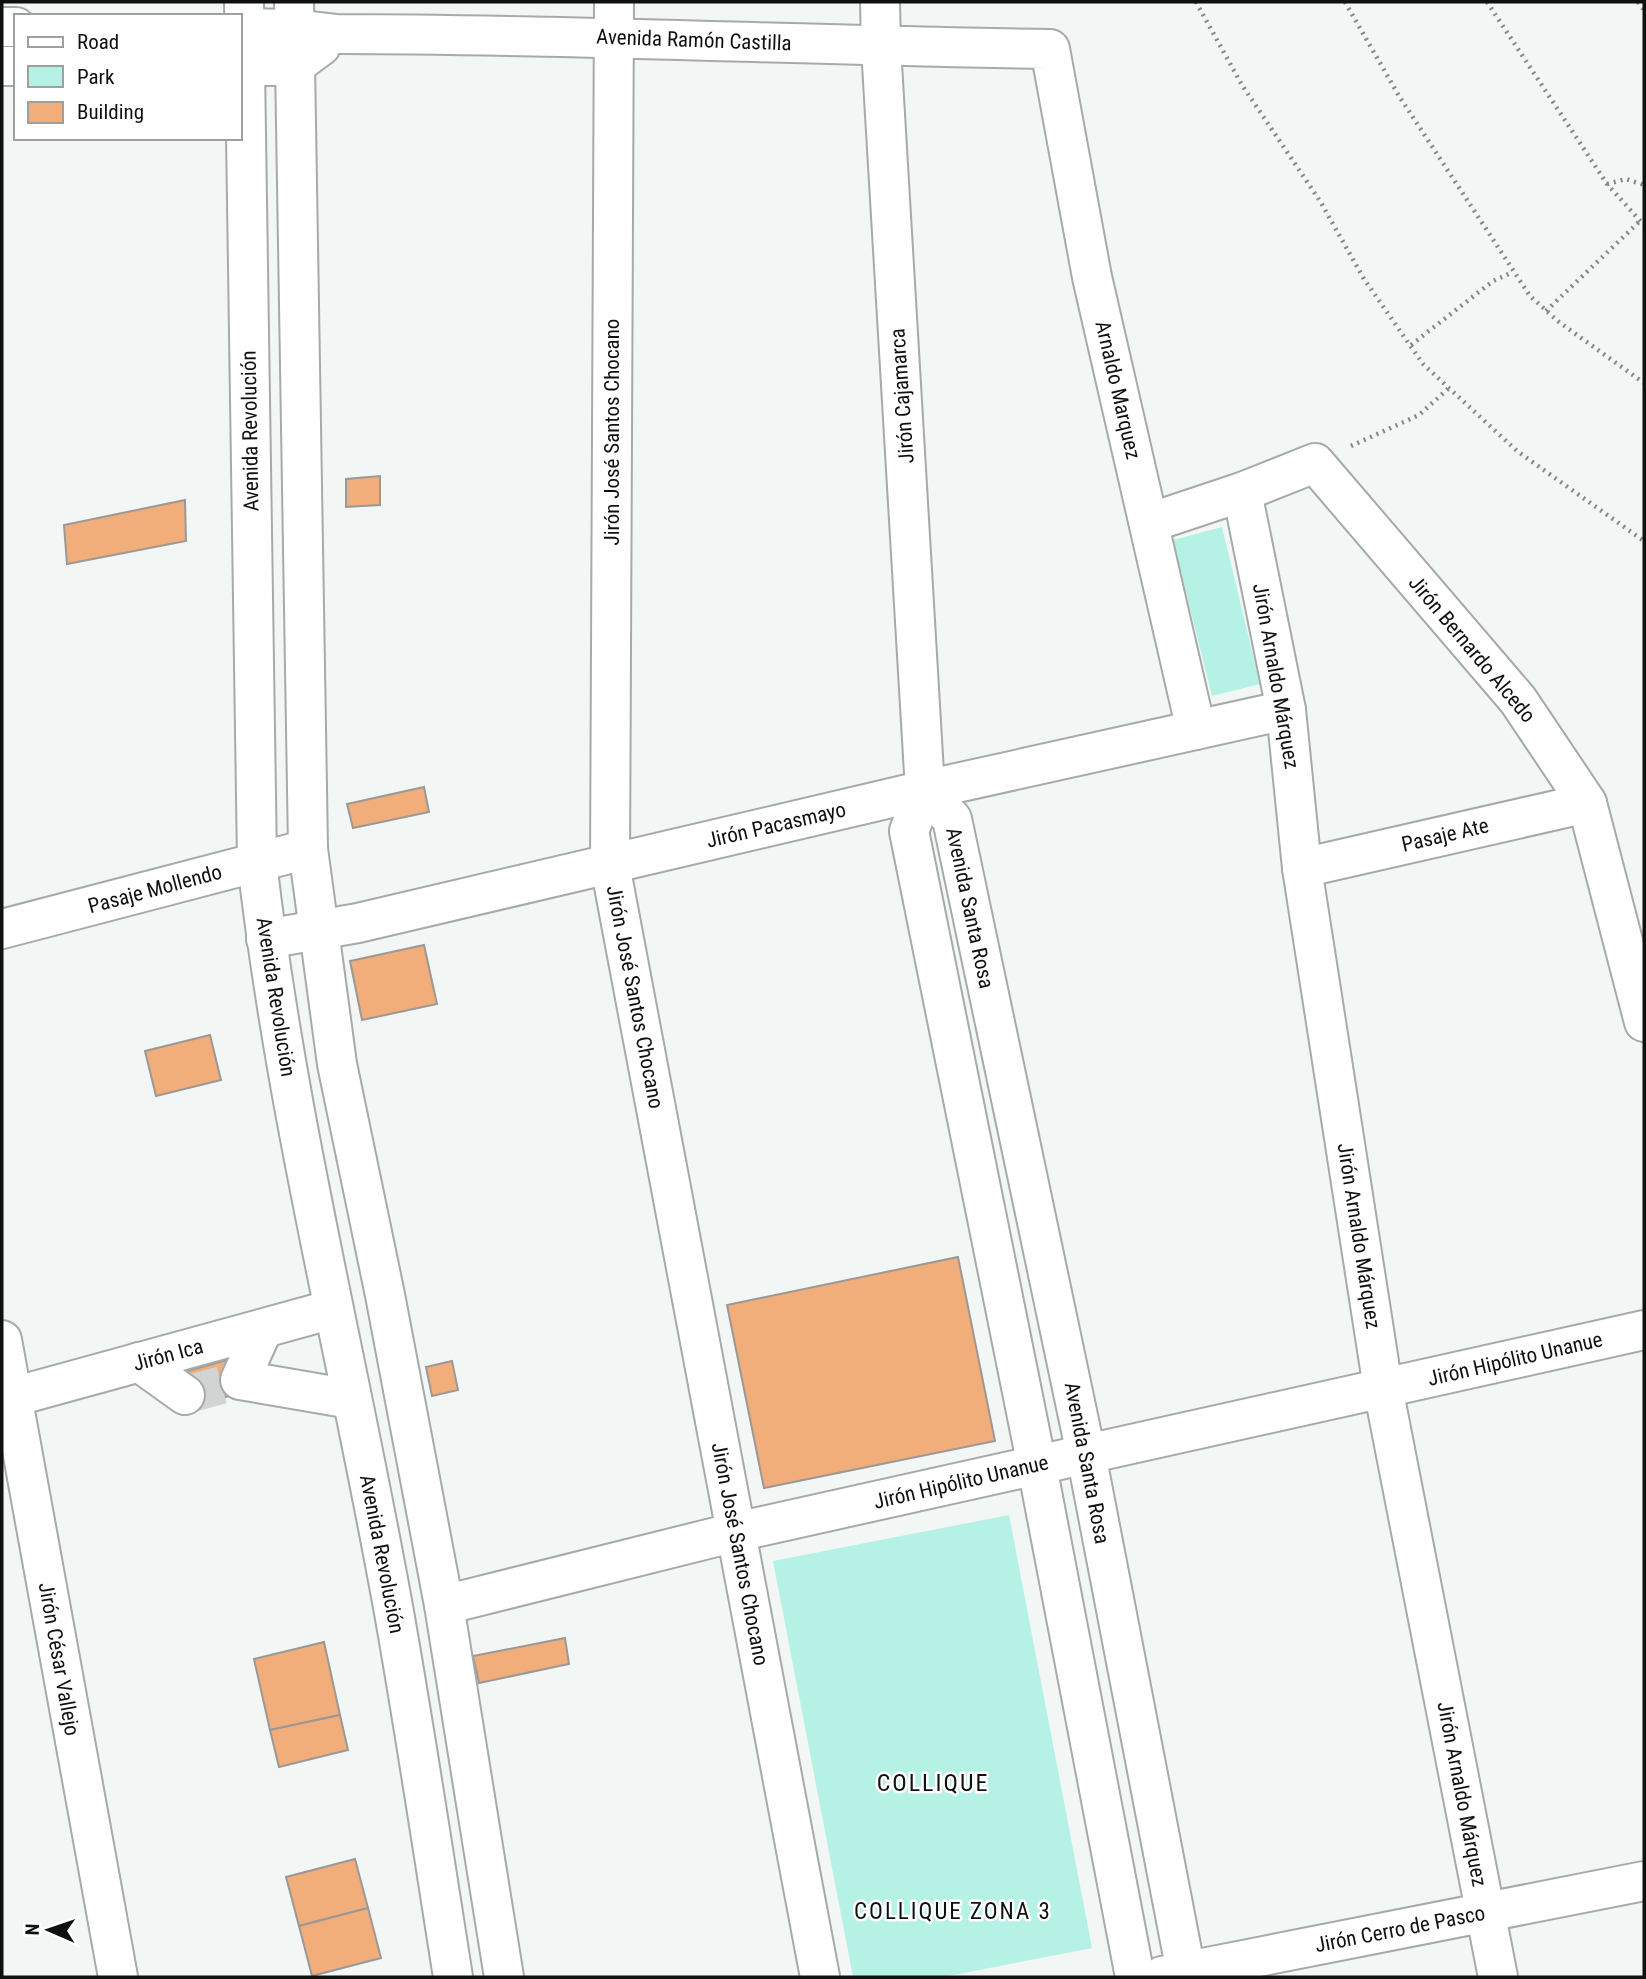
<svg xmlns="http://www.w3.org/2000/svg" width="1646" height="1979" viewBox="0 0 1646 1979" font-family="'Roboto Condensed',sans-serif">
  <style>
    .green { fill: #b5f2e5 }
    .building { fill: #f1ad7a; stroke: #9b9896; stroke-width: 2 }
    .lines { fill: none; stroke-linecap: round; stroke-linejoin: round }
    .minor-tunnel { stroke: #d0d4d3; stroke-width: 38; stroke-dasharray: 38 19; stroke-linecap: butt }
    .minor-casing { stroke: #a6aaa9; stroke-width: 42 }
    .major-casing { stroke: #a6aaa9; stroke-width: 42 }
    .path { stroke: #858887; stroke-width: 4.5; stroke-dasharray: 2 5; stroke-linecap: butt }
    .minor { stroke: #fff; stroke-width: 38 }
    .major { stroke: #fff; stroke-width: 38 }
    .labels { text-anchor: middle; stroke-width: 5; stroke-linejoin: round; paint-order: stroke }
    .street-label { font-size: 21px; fill: #0f1010; stroke: #fff }
    .neighbourhood-label { font-size: 23px; letter-spacing: 2px; fill: #0f1010; stroke: #fff }
    .quarter-label { font-size: 24px; letter-spacing: 2px; fill: #0f1010; stroke: #fff }
  </style>
  <rect width="100%" height="100%" fill="#f2f6f5"/>
  <!-- green -->
  <g class="green">
    <path d="M1222 527 1260 684 1212 696 1173 540Z"/>
    <path d="M1009 1515 1092 1948 943 1977H853L773 1561Z"/>
  </g>
  <!-- building -->
  <g class="building">
    <path d="M380 476V505L346 507V479Z"/>
    <path d="M185 500 186 541 67 564 64 525Z"/>
    <path d="M424 787 429 812 353 828 347 804Z"/>
    <path d="M424 945 437 1004 362 1020 350 961Z"/>
    <path d="M210 1035 221 1080 156 1096 145 1051Z"/>
    <path d="M958 1257 995 1441 764 1488 727 1305Z"/>
    <path d="M234 1358 244 1392 189 1407 180 1373Z"/>
    <path d="M452 1361 458 1390 432 1396 426 1367Z"/>
    <path d="M565 1638 569 1664 479 1683 473 1656Z"/>
    <path d="M324 1642 340 1715 270 1730 254 1659Z"/>
    <path d="M340 1715 348 1750 279 1767 270 1730Z"/>
    <path d="M355 1859 368 1908 299 1926 286 1877Z"/>
    <path d="M368 1908 381 1958 312 1976 299 1926Z"/>
  </g>
  <g class="lines">
    <!-- minor-tunnel -->
    <path class="minor-tunnel" d="M185 1395 240 1380"/>
    <defs>
      <g id="minor">
        <path d="M614 2 610 865 820 1977"/>
        <path d="M880 2 881 47 925 790 909 831 1037 1466 1135 1977"/>
        <path d="M2 27H16"/>
        <path d="M240 28 294 29 337 34C575 34 812 46 1050 49L1092 277 1196 730"/>
        <path d="M2 66H16"/>
        <path d="M240 66H294L321 46"/>
        <path d="M1242 492 1286 710 1302 868 1383 1388 1498 1977"/>
        <path d="M1149 523 1242 492 1315 463 1518 700 1587 803 1644 1022"/>
        <path d="M925 790 952 819 1086 1454 1187 1977"/>
        <path d="M1302 868 1587 803"/>
        <path d="M2 929 308 849"/>
        <path d="M266 939 358 923 925 790 1286 710"/>
        <path d="M263 1329 240 1380 351 1399"/>
        <path d="M2 1340 118 1977"/>
        <path d="M139 1362 185 1395"/>
        <path d="M2 1400 333 1309"/>
        <path d="M444 1605 736 1532 1644 1330"/>
        <path d="M1162 1976 1644 1881"/>
      </g>
      <g id="major">
        <path d="M244 2 257 862C286 1117 350 1365 395 1618 416 1737 434 1857 453 1977"/>
        <path d="M294 2 308 849 337 1064 385 1295 444 1605 504 1977"/>
      </g>
    </defs>
    <!-- minor casing -->
    <use href="#minor" class="minor-casing"/>
    <!-- major casing -->
    <use href="#major" class="major-casing"/>
    <!-- path -->
    <g class="path">
      <path d="M1196 2 1242 85 1320 201 1364 279 1423 364 1517 451 1644 541"/>
      <path d="M1345 2 1399 96 1530 296 1559 322 1644 383"/>
      <path d="M1487 2 1607 184 1644 225"/>
      <path d="M1638 2 1644 10"/>
      <path d="M1607 184 1626 179 1644 185"/>
      <path d="M1546 311 1640 221"/>
      <path d="M1411 345 1493 281 1513 272"/>
      <path d="M1351 446 1419 415 1449 388"/>
    </g>
    <!-- minor -->
    <use href="#minor" class="minor"/>
    <!-- major -->
    <use href="#major" class="major"/>
  </g>
  <g class="labels">
    <!-- street labels -->
    <g class="street-label">
      <text transform="translate(694 40) rotate(2)" y="7">Avenida Ramón Castilla</text>
      <text transform="translate(1118 390) rotate(77)" y="7">Arnaldo Marquez</text>
      <text transform="translate(902 396) rotate(-94)" y="7">Jirón Cajamarca</text>
      <text transform="translate(250 431) rotate(-91)" y="7">Avenida Revolución</text>
      <text transform="translate(612 432) rotate(-90)" y="7">Jirón José Santos Chocano</text>
      <text transform="translate(1472 649) rotate(50)" y="7">Jirón Bernardo Alcedo</text>
      <text transform="translate(1276 676) rotate(80)" y="7">Jirón Arnaldo Márquez</text>
      <text transform="translate(776 825) rotate(-13)" y="7">Jirón Pacasmayo</text>
      <text transform="translate(1445 835) rotate(-13)" y="7">Pasaje Ate</text>
      <text transform="translate(155 889) rotate(-15)" y="7">Pasaje Mollendo</text>
      <text transform="translate(970 908) rotate(78)" y="7">Avenida Santa Rosa</text>
      <text transform="translate(276 997) rotate(81)" y="7">Avenida Revolución</text>
      <text transform="translate(635 997) rotate(79)" y="7">Jirón José Santos Chocano</text>
      <text transform="translate(1359 1236) rotate(81)" y="7">Jirón Arnaldo Márquez</text>
      <text transform="translate(168 1355) rotate(-15)" y="7">Jirón Ica</text>
      <text transform="translate(1515 1359) rotate(-13)" y="7">Jirón Hipólito Unanue</text>
      <text transform="translate(1087 1463) rotate(79)" y="7">Avenida Santa Rosa</text>
      <text transform="translate(961 1482) rotate(-13)" y="7">Jirón Hipólito Unanue</text>
      <text transform="translate(382 1554) rotate(79)" y="7">Avenida Revolución</text>
      <text transform="translate(740 1554) rotate(79)" y="7">Jirón José Santos Chocano</text>
      <text transform="translate(59 1659) rotate(80)" y="7">Jirón César Vallejo</text>
      <text transform="translate(1462 1794) rotate(79)" y="7">Jirón Arnaldo Márquez</text>
      <text transform="translate(1400 1929) rotate(-11)" y="7">Jirón Cerro de Pasco</text>
    </g>
    <!-- neighbourhood labels -->
    <g class="neighbourhood-label">
      <text x="953" y="1919">COLLIQUE ZONA 3</text>
    </g>
    <!-- quarter labels -->
    <g class="quarter-label">
      <text x="933" y="1791">COLLIQUE</text>
    </g>
  </g>
  <!-- border -->
  <rect width="1646" height="1979" fill="none" stroke="#0f1010" stroke-width="7"/>
  <!-- legend -->
  <rect x="14" y="14" width="228" height="126" fill="#ffffff" stroke="#9f9f9f" stroke-width="2"/>
  <rect x="28" y="37" width="35" height="10" fill="#ffffff" stroke="#9f9f9f" stroke-width="2"/>
  <text x="77" y="49" font-size="21" fill="#0f1010">Road</text>
  <rect x="28" y="66" width="35" height="21" fill="#b5f2e5" stroke="#9f9f9f" stroke-width="2"/>
  <text x="77" y="84" font-size="21" fill="#0f1010">Park</text>
  <rect x="28" y="102" width="35" height="21" fill="#f1ad7a" stroke="#9f9f9f" stroke-width="2"/>
  <text x="77" y="119" font-size="21" fill="#0f1010">Building</text>
  <!-- north arrow -->
  <g transform="translate(49 1930) rotate(272)" stroke="#ffffff" stroke-width="5" paint-order="stroke">
  <path d="M0-5L12 26L0 18L-12 26Z" fill="#0f1010"/>
  <text y="-10" font-size="19" font-weight="bold" text-anchor="middle" fill="#0f1010">N</text>
  </g>
</svg>
